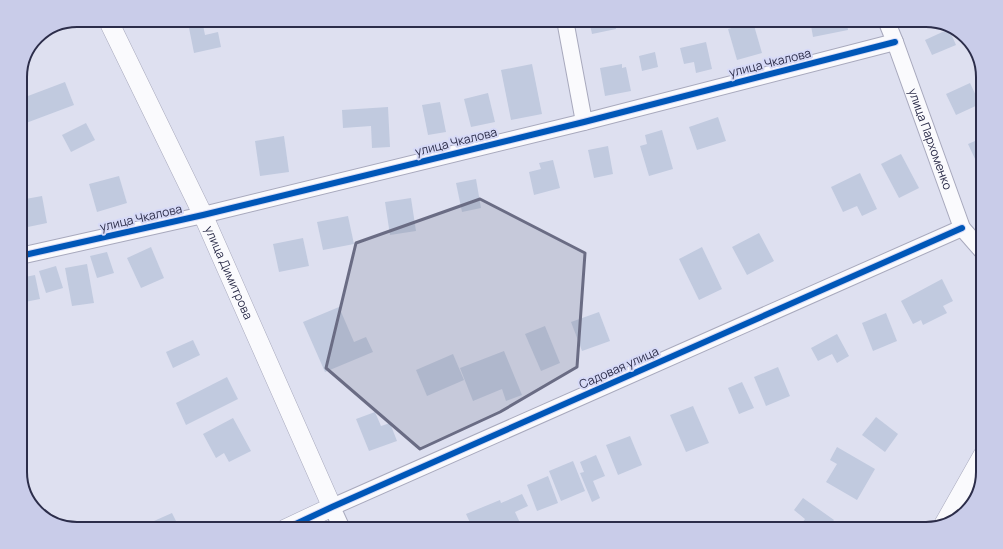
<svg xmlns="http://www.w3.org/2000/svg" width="1003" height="549" viewBox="0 0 1003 549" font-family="Manrope,sans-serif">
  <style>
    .building { fill: #c1cadf }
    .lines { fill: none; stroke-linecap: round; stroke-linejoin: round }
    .minor-casing { stroke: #a8a9bd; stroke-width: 18 }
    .tertiary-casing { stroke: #a8a9bd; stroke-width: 20 }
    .minor { stroke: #fafafd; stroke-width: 16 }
    .tertiary { stroke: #fafafd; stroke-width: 19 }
    .cycleway-casing { stroke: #d7daf7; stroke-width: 8 }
    .cycleway { stroke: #0057b8; stroke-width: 6 }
    .marked { fill: #6a6c84; fill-opacity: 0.2; stroke: #6a6c84; stroke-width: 3; stroke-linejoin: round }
    .labels { text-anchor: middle; stroke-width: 4; stroke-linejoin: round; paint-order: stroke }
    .street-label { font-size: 12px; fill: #2c2d4a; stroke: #d7daf7 }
    .rim { fill: none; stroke: #2c2d4a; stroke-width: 2 }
  </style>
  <rect width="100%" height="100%" fill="#dee0f0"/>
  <!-- building -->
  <g class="building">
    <path d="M589 20H614L616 29 592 34Z"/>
    <path d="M810 20H846L848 30 813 37Z"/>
    <path d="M753 22 762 53 737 60 728 29Z"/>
    <path d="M203 25 205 35 218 32 221 47 194 53 189 28Z"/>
    <path d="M949 29 956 45 932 55 925 40Z"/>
    <path d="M42 34 43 36 35 40 37 36Z"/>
    <path d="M706 42 712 69 696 73 694 62 684 64 680 48Z"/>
    <path d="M655 52 658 67 642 71 639 56Z"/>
    <path d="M532 64 542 114 511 120 501 70Z"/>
    <path d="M622 64V68L626 67 631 91 605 96 600 68Z"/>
    <path d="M65 82 74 105 26 123 20 109V99Z"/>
    <path d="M970 83 980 104 956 115 946 94Z"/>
    <path d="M488 93 495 122 471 127 464 99Z"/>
    <path d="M440 102 446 132 428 135 422 105Z"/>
    <path d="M388 107 390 147 372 148 371 126 343 128 342 110Z"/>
    <path d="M718 117 726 141 697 150 689 127Z"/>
    <path d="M86 123 95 140 71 152 62 135Z"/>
    <path d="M983 125V157L976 161 968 144 982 138 977 127Z"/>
    <path d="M662 130 673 169 649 176 640 146 647 144 645 135Z"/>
    <path d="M284 136 289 172 260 176 255 141Z"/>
    <path d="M608 146 613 174 594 178 588 150Z"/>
    <path d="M901 154 919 188 899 198 881 164Z"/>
    <path d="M553 160 560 188 534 195 529 172 541 169 539 163Z"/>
    <path d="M860 173 877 209 862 216 857 206 843 212 831 187Z"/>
    <path d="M119 176 127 203 97 212 89 184Z"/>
    <path d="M476 179 481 208 462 212 456 183Z"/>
    <path d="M42 196 47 223 23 228 20 213V200Z"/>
    <path d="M411 198 416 231 390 235 385 202Z"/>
    <path d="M348 216 354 244 323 250 317 222Z"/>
    <path d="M759 233 774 261 747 275 732 247Z"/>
    <path d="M303 238 309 266 279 272 273 244Z"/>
    <path d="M151 247 164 278 141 288 127 258Z"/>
    <path d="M702 247 722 289 699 300 679 259Z"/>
    <path d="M107 252 114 273 97 278 90 256Z"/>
    <path d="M87 264 94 303 72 306 65 268Z"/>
    <path d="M56 266 63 288 46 293 39 271Z"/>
    <path d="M35 275 40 299 20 303V278Z"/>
    <path d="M942 279 953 301 943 306 947 313 923 325 921 320 913 324 901 301Z"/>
    <path d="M339 307 354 342 366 337 373 352 325 372 303 322Z"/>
    <path d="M599 312 610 341 582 351 571 322Z"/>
    <path d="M886 313 897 341 873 351 862 323Z"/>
    <path d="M545 326 560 363 541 371 525 334Z"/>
    <path d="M837 334 849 356 837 363 832 354 818 361 811 348Z"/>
    <path d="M193 340 200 355 173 368 166 352Z"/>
    <path d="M504 351 522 395 506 401 502 389 473 401 460 368Z"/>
    <path d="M453 354 464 380 427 396 416 370Z"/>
    <path d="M778 367 790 396 766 406 754 377Z"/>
    <path d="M227 377 238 399 186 425 176 403Z"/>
    <path d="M742 382 754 408 739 414 728 388Z"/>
    <path d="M693 406 709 443 686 452 670 415Z"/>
    <path d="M375 412 381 426 390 423 397 441 369 451 356 419Z"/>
    <path d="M876 417 898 434 885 452 862 435Z"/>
    <path d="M233 418 251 451 229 462 224 453 216 458 203 434Z"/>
    <path d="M630 436 642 465 618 475 606 445Z"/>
    <path d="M837 447 875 469 857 500 826 482 837 464 830 460Z"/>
    <path d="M596 455 605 476 593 481 600 498 592 502 580 473 584 472 580 462Z"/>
    <path d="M573 461 585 491 561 501 549 471Z"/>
    <path d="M548 476 558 503 537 511 527 485Z"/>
    <path d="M522 494 528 506 515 512 521 525 512 529H473L466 514 500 500 501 503Z"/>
    <path d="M803 498 834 520 827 529H798L805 519 794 510Z"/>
    <path d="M172 513 180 529H136Z"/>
    <path d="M453 521 457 529H436Z"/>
  </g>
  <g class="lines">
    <defs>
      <g id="minor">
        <path d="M565 20 584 122"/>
        <path id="s1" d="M886 20 895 42 962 228 983 252"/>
        <path d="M20 256 203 215 584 122 895 42"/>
        <path d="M342 529 332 507 962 228"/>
      </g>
      <g id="tertiary">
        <path id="s2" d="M108 20 203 215 332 507 285 529"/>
        <path d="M944 524 983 455"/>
      </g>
    </defs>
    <!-- minor casing -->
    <use href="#minor" class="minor-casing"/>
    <!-- tertiary casing -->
    <use href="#tertiary" class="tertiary-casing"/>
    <!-- minor -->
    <use href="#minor" class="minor"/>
    <!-- tertiary -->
    <use href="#tertiary" class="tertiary"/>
    <defs>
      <g id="cycleway">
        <path d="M20 256 203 215 584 122 895 42"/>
        <path d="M285 529 332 507 962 228"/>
      </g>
    </defs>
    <!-- cycleway casing -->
    <use href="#cycleway" class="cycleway-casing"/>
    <!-- cycleway -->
    <use href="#cycleway" class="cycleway"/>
  </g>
  <!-- marked area -->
  <path class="marked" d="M480 199 585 253 577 367 500 412 420 449 326 368 356 243Z"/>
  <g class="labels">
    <!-- street labels -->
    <g class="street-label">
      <text transform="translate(770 63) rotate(-14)" y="4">улица Чкалова</text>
      <text dy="4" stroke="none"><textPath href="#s1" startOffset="127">улица Пархоменко</textPath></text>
      <text transform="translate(456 142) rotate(-14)" y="4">улица Чкалова</text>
      <text transform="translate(141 218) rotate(-13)" y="4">улица Чкалова</text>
      <text dy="4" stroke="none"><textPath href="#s2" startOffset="280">улица Димитрова</textPath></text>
      <text transform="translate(619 368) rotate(-24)" y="4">Садовая улица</text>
    </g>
  </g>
  <!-- crop -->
  <path d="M0 0H1003V549H0ZM77 27H926A50 50 0 0 1 976 77V472A50 50 0 0 1 926 522H77A50 50 0 0 1 27 472V77A50 50 0 0 1 77 27Z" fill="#c9cce9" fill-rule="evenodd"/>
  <path class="rim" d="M77 27H926A50 50 0 0 1 976 77V472A50 50 0 0 1 926 522H77A50 50 0 0 1 27 472V77A50 50 0 0 1 77 27Z"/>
</svg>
